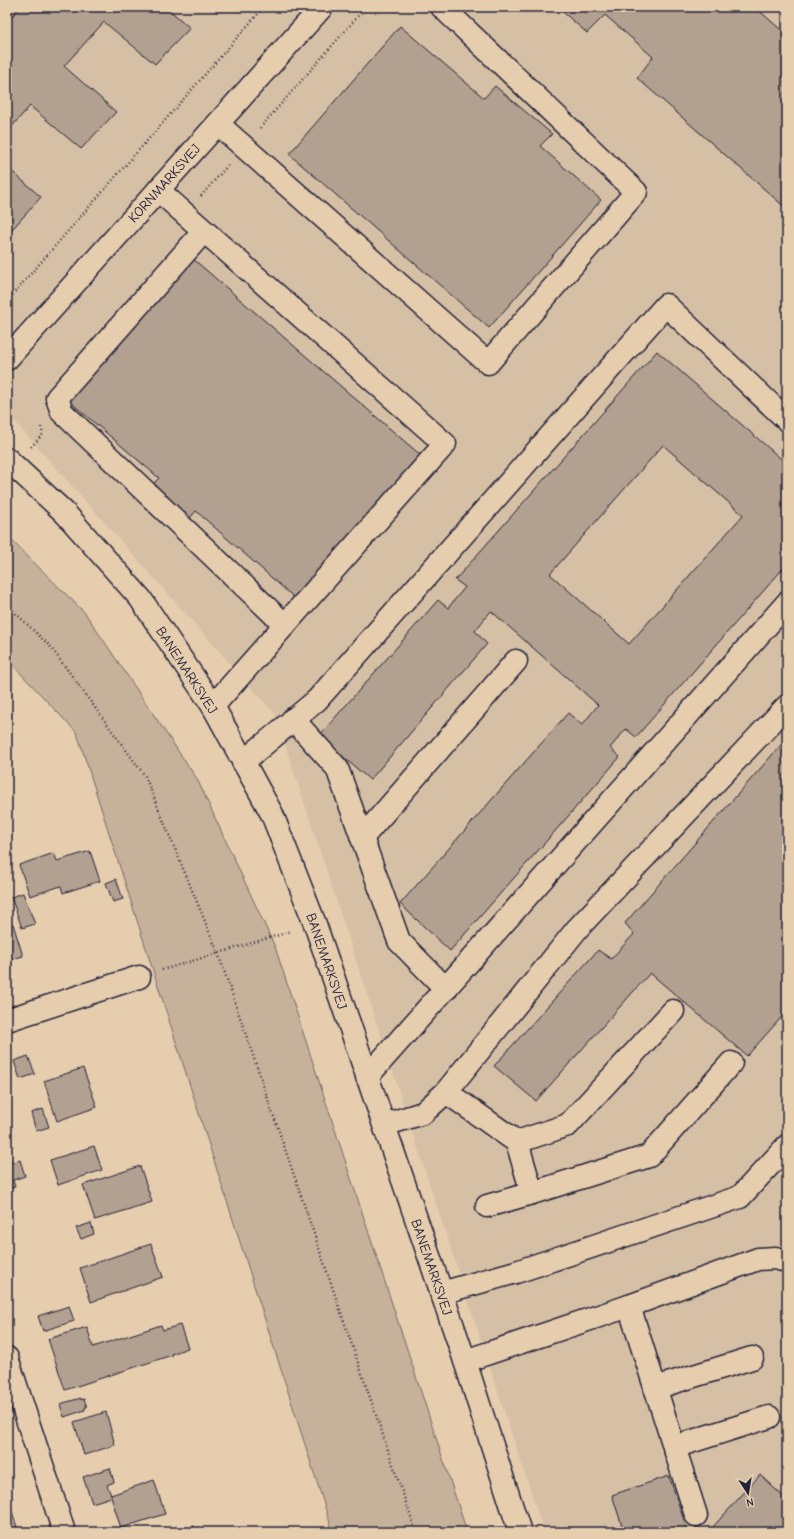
<svg xmlns="http://www.w3.org/2000/svg" width="794" height="1539" viewBox="0 0 794 1539" font-family="'Comic Neue',sans-serif">
  <style>
    .built { fill: #d6c0a5 }
    .green { fill: #c6b19b; stroke: #746a6b }
    .building { fill: #b2a090; stroke: #22223b; fill-rule: evenodd }
    .lines { fill: none; stroke-linecap: round; stroke-linejoin: round }
    .minor-casing { stroke: #22223b; stroke-width: 25 }
    .path { stroke: #22223b; stroke-width: 2.5; stroke-dasharray: 1 3; stroke-linecap: butt }
    .minor { stroke: #e5cdae; stroke-width: 22 }
    .labels { text-anchor: middle; stroke-width: 4; stroke-linejoin: round; paint-order: stroke }
    .street-label { font-size: 14px; fill: #22223b; stroke: #e5cdae }
  </style>
  <rect width="100%" height="100%" fill="#e5cdae"/>
  <filter id="ink" filterUnits="userSpaceOnUse"><feTurbulence type="fractalNoise" baseFrequency=".025" numOctaves="2"/><feDisplacementMap in="SourceGraphic" scale="8" xChannelSelector="R" yChannelSelector="G"/><feConvolveMatrix kernelMatrix="1 2 1 2 8 2 1 2 1" color-interpolation-filters="sRGB"/></filter>
  <g filter="url(#ink)">
    <!-- built -->
    <path class="built" d="M7 7H787V1532H544L275 714 7 413Z"/>
    <!-- green -->
    <path class="green" d="M7 536 85 613 197 779 275 947 467 1532H333L77 733 7 659Z"/>
    <!-- building -->
    <g class="building">
      <path d="M20 7H166L190 28 155 64 104 22 64 66 116 112 81 149 30 106 7 132V22Z"/>
      <path d="M557 7H755L787 35V209L637 78 653 57 605 15 587 33Z"/>
      <path d="M400 26 484 98 495 86 552 134 540 146 601 200 489 328 289 154Z"/>
      <path d="M7 167 41 197 7 235Z"/>
      <path d="M192 258 424 458 298 601 196 511 184 525 152 485 159 478 69 401Z"/>
      <path d="M657 351 787 464V564L636 737 626 729 610 748 620 757 450 951 400 904 568 713 582 725 598 705 491 611 475 631 487 644 370 780 319 736 438 600 448 608 465 587 455 580ZM663 445 743 515 629 644 550 574Z"/>
      <path d="M787 738V1011L747 1056 650 973 536 1101 494 1066 598 950 611 959 634 934 625 923Z"/>
      <path d="M90 851 100 881 63 893 61 886 30 896 19 865 54 853 57 861Z"/>
      <path d="M116 879 123 899 113 902 106 883Z"/>
      <path d="M23 893 35 924 22 928 11 897Z"/>
      <path d="M13 924 23 956 10 960 7 953V926Z"/>
      <path d="M28 1056 35 1074 20 1079 14 1061Z"/>
      <path d="M83 1068 97 1107 57 1121 44 1081Z"/>
      <path d="M43 1109 49 1127 36 1131 31 1113Z"/>
      <path d="M94 1146 102 1170 58 1185 50 1160Z"/>
      <path d="M7 1148 12 1163 20 1160 25 1176 13 1180 15 1187 7 1190Z"/>
      <path d="M140 1166 152 1202 95 1220 83 1185Z"/>
      <path d="M91 1223 94 1234 81 1239 76 1228Z"/>
      <path d="M151 1244 163 1277 91 1302 80 1268Z"/>
      <path d="M69 1306 74 1321 43 1331 38 1316Z"/>
      <path d="M161 1325 163 1330 180 1325 188 1348 171 1354 172 1355 65 1390 48 1339 87 1327 93 1347Z"/>
      <path d="M81 1398V1400L84 1399 87 1407H85V1410L64 1417 60 1404Z"/>
      <path d="M106 1412 115 1445 84 1455 74 1422Z"/>
      <path d="M110 1468 114 1482 107 1485 111 1495 154 1480 165 1514 121 1528 111 1497 92 1503 83 1477Z"/>
      <path d="M760 1475 787 1500V1532H714L711 1529Z"/>
      <path d="M669 1476 688 1532H624L612 1495Z"/>
      <path d="M7 1497 17 1527 7 1530Z"/>
      <path d="M194 1526 196 1532H173Z"/>
    </g>
    <g class="lines">
      <defs>
        <g id="minor">
          <path d="M218 124 488 363 636 192 442 7"/>
          <path d="M158 190 445 444 213 706"/>
          <path d="M204 231 57 398 62 412 285 625"/>
          <path d="M7 359 322 7"/>
          <path d="M7 459 65 513 140 598 213 706 272 814 315 924 465 1361 520 1532"/>
          <path d="M293 719 337 768 399 941 446 989"/>
          <path d="M243 762 317 700 666 305 787 420"/>
          <path d="M362 838 516 661"/>
          <path d="M7 1020 139 977"/>
          <path d="M367 1077 787 603"/>
          <path d="M446 1092 517 1142 532 1193 649 1156 731 1063"/>
          <path d="M384 1125 423 1113 446 1092 577 929 787 706"/>
          <path d="M517 1142 568 1125 673 1011"/>
          <path d="M487 1206 532 1193"/>
          <path d="M441 1293 516 1272 740 1197 787 1146"/>
          <path d="M629 1306 696 1515"/>
          <path d="M7 1358 64 1532"/>
          <path d="M465 1361 629 1306 758 1259 775 1258 787 1261"/>
          <path d="M655 1388 752 1358"/>
          <path d="M674 1447 769 1417"/>
        </g>
      </defs>
      <!-- minor casing -->
      <use href="#minor" class="minor-casing"/>
      <!-- path -->
      <g class="path">
        <path d="M260 128 366 7"/>
        <path d="M201 196 228 165"/>
        <path d="M7 301 264 7"/>
        <path d="M31 447 43 434 41 427"/>
        <path d="M7 605 50 646 145 776 218 953 416 1532"/>
        <path d="M162 970 292 931"/>
      </g>
      <!-- minor -->
      <use href="#minor" class="minor"/>
    </g>
  </g>
  <g class="labels">
    <!-- street labels -->
    <g class="street-label">
      <text transform="translate(164 183) rotate(-48)" y="5">KORNMARKSVEJ</text>
      <text transform="translate(187 670) rotate(57)" y="5">BANEMARKSVEJ</text>
      <text transform="translate(327 961) rotate(71)" y="5">BANEMARKSVEJ</text>
      <text transform="translate(432 1267) rotate(71)" y="5">BANEMARKSVEJ</text>
    </g>
  </g>
  <!-- margin -->
  <rect width="794" height="1539" fill="none" stroke="#e5cdae" stroke-width="24"/>
  <rect x="12" y="12" width="770" height="1515" fill="none" stroke="#22223b" stroke-width="1.5" filter="url(#ink)"/>
  <!-- north arrow -->
  <g transform="translate(748 1493) rotate(168)" stroke="#e5cdae" stroke-width="3" paint-order="stroke">
  <path d="M0-3L7 15L0 10L-7 15Z" fill="#22223b"/>
  <text y="-6" font-size="11" font-weight="bold" text-anchor="middle" fill="#22223b">N</text>
  </g>
</svg>
